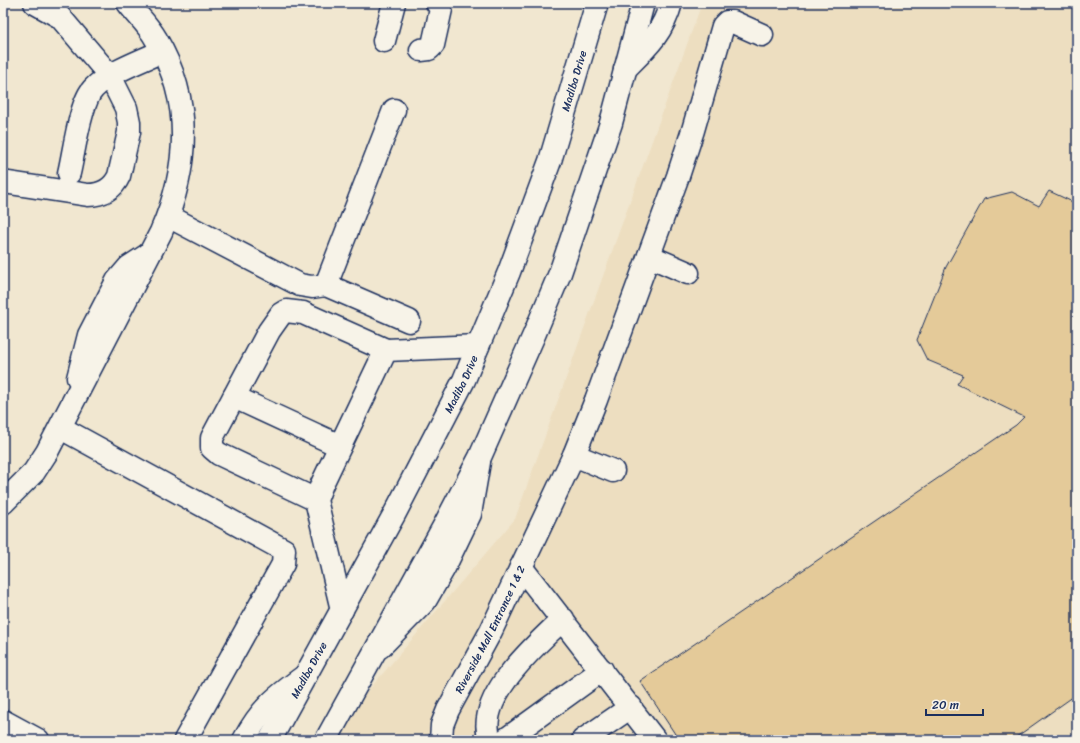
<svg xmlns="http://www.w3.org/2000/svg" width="1080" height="743" viewBox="0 0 1080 743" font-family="Sriracha,sans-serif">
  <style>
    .built { fill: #eddec0 }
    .building { fill: #e4ca99; stroke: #1b2f5e }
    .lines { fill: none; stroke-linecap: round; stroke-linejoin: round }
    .minor-casing { stroke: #1b2f5e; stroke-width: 25 }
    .major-casing { stroke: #1b2f5e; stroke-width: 25 }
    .minor { stroke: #f7f3e8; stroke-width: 22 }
    .major { stroke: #f7f3e8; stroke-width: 22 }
    .labels { text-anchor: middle; stroke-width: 3.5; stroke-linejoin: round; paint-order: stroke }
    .street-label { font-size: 11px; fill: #1b2f5e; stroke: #f7f3e8 }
  </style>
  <rect width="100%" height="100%" fill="#f1e7d0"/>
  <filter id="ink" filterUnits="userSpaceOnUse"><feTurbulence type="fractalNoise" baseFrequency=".025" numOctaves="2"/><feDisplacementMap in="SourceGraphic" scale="8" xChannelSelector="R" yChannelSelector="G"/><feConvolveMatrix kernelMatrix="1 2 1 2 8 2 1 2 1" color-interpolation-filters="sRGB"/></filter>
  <g filter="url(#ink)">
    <!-- built -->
    <path class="built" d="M702 3H1077V740H326L515 519Z"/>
    <!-- building -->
    <path class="building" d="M1049 191 1077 204V694L1012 740H679L640 681 1016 425 1024 417 957 384 963 375 927 360 917 340 946 267 984 199 1012 192 1039 206Z"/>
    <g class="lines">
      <defs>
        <g id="minor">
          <path d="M384 41 394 3"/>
          <path d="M421 50 429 49 433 45 441 9 437 3"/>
          <path d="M625 69C646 48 663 33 671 3"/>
          <path d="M69 173C74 153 80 101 94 88 109 72 142 61 162 51"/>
          <path d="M3 182 88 195C102 195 113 189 119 176L129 132V122L126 108 110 76 60 17 35 3"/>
          <path d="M168 216 300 285 312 287 326 285 409 321"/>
          <path d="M649 256 688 273"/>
          <path d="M326 285 394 110"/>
          <path d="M78 378 89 335 117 281 129 267 149 254"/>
          <path d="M234 397 340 446"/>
          <path d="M61 428 284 550 283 564 185 740"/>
          <path d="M574 455 613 471"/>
          <path d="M316 500 219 454 212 448V438L269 331 281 314 286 311 303 313 386 350"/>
          <path d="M3 503 34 472 47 452 161 232C189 168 193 101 156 39 149 26 137 15 128 3"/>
          <path d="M521 567 655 740"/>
          <path d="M342 610 316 500 322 484 386 350 478 346"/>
          <path d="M380 647 425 601 444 568 470 514 479 462"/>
          <path d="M3 721 38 740"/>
          <path d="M244 740C261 708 277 696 306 675"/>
          <path id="s1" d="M441 740 442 725 448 710 491 631 574 455 596 400 678 176 693 130 723 26 727 22H733L762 35"/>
          <path d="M490 740C474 698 536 645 563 619"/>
          <path d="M505 740 602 670"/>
          <path d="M583 740 631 707"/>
        </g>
        <g id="major">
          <path id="s2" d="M270 740 395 513 464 380 509 272 550 161 597 3"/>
          <path d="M326 740 444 526 480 457 534 335 560 273 611 123 643 3"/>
        </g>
      </defs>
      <!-- minor casing -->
      <use href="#minor" class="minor-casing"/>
      <!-- major casing -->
      <use href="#major" class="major-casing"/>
      <!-- minor -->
      <use href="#minor" class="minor"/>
      <!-- major -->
      <use href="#major" class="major"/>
    </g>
  </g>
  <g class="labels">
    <!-- street labels -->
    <g class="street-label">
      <text dy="4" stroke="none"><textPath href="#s2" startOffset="728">Madiba Drive</textPath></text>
      <text dy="4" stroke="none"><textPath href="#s2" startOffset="404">Madiba Drive</textPath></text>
      <text dy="4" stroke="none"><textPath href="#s1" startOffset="122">Riverside Mall Entrance 1 &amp; 2</textPath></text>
      <text dy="4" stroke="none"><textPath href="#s2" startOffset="80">Madiba Drive</textPath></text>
    </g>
  </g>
  <!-- margin -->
  <rect width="1080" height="743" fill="none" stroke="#f7f3e8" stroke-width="16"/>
  <rect x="8" y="8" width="1064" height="727" fill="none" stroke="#1b2f5e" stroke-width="1.5" filter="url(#ink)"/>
  <!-- scale -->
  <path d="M926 709v6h57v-6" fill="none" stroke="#1b2f5e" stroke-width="2"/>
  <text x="932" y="709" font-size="12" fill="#1b2f5e" stroke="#f7f3e8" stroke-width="3" paint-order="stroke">20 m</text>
</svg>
